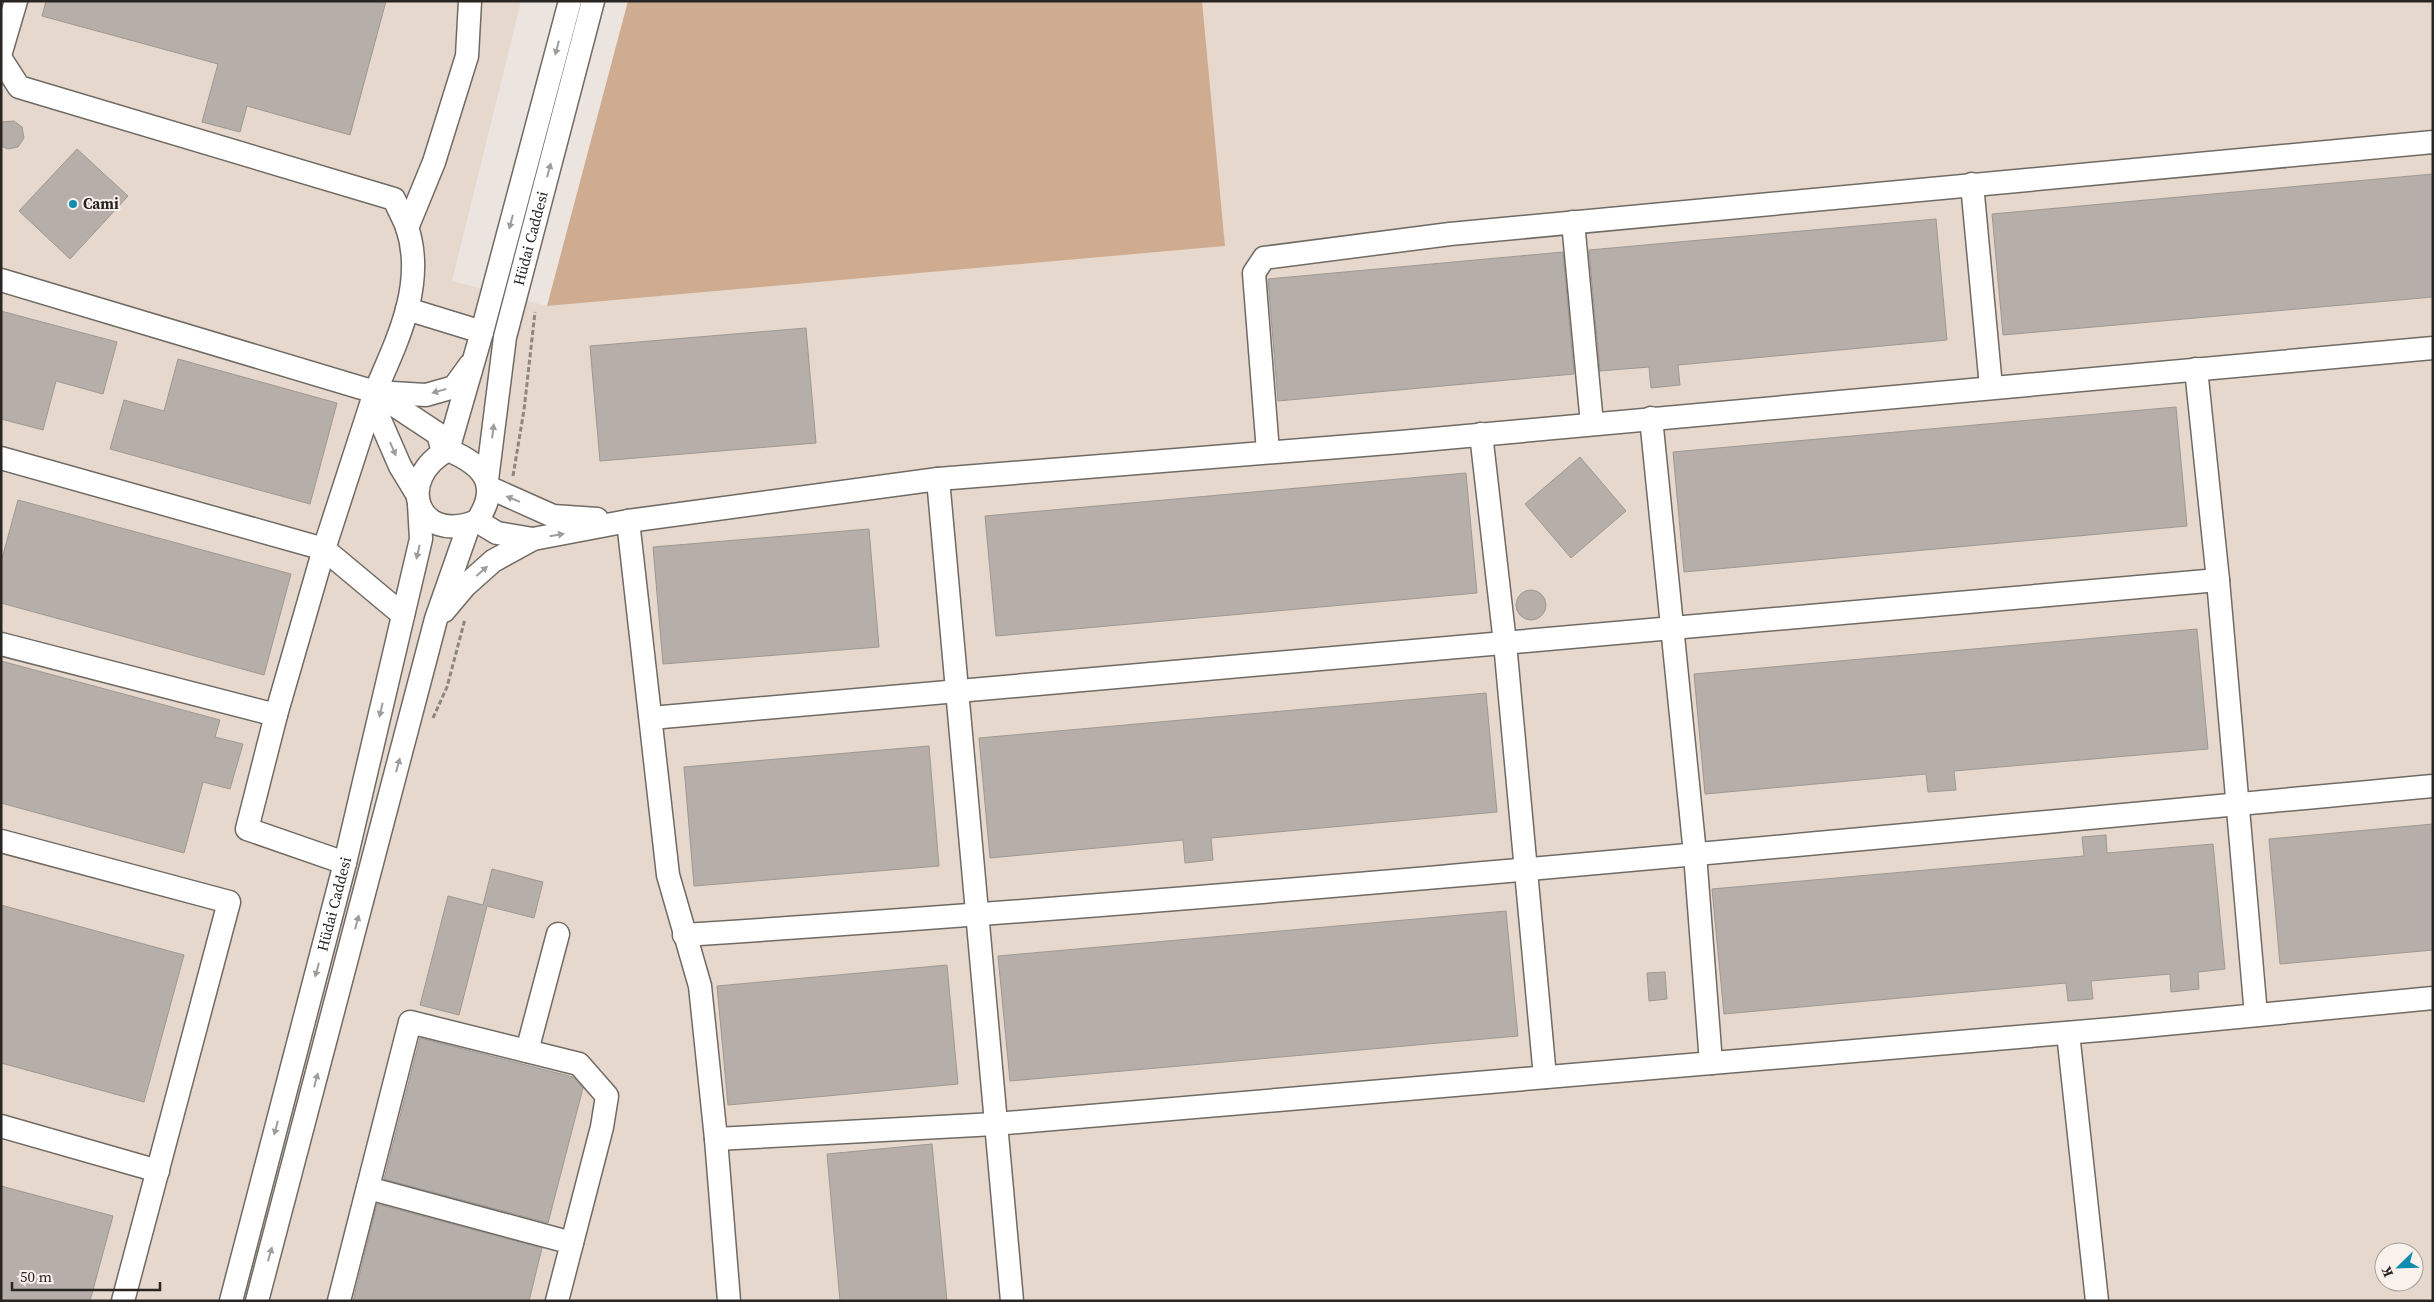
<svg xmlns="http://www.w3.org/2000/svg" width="2434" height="1302" viewBox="0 0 2434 1302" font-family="'Source Serif 4',serif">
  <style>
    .built { fill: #e6d8cd; fill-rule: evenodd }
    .green { fill: #cfab8f }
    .building { fill: #b6afa9; stroke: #9f9892 }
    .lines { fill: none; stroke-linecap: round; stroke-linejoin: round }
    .minor-casing { stroke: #706a64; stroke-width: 25 }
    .path { stroke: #8c8682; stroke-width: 3; stroke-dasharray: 5 2.5; stroke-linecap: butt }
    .minor { stroke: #fff; stroke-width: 22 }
    .oneway { fill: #9e9d9c }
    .poi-dot { fill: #118cae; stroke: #f9f1eb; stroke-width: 2 }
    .labels { text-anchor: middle; stroke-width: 4; stroke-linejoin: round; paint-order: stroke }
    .poi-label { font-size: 15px; font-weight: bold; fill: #282523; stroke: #f9f1eb; text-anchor: start }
    .street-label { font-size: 15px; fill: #282523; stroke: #f9f1eb }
  </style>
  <rect width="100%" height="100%" fill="#ece4de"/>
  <!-- built -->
  <path class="built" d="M1 1H521L452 281 547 306 1225 246 1202 1H2433V1301H1ZM2384 1252H2414V1282H2384Z"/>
  <!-- green -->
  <path class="green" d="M628 1H1202L1225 246 547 306Z"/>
  <!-- building -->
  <g class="building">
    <path d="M46 1H386L350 135 247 106 240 132 202 122 218 64 42 16Z"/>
    <path d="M14 121 22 127 24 138 18 147 8 149 1 146V122Z"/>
    <path d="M77 149 128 196 70 259 19 211Z"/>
    <path d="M2433 174V297L2003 335 1992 214Z"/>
    <path d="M1936 219 1947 340 1678 365 1680 385 1651 388 1649 367 1600 371 1589 250Z"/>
    <path d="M1563 252 1574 374 1278 401 1268 279Z"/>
    <path d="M1 311 117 342 103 394 56 381 43 430 1 419Z"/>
    <path d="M806 328 816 443 600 461 590 346Z"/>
    <path d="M178 359 337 403 310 504 110 449 124 400 164 411Z"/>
    <path d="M2176 407 2187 526 1684 572 1673 452Z"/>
    <path d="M1580 457 1626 511 1571 558 1525 504Z"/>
    <path d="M1466 473 1477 593 996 636 985 516Z"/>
    <path d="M18 500 291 574 264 675 1 603V562Z"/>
    <path d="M869 529 879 647 663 664 653 547Z"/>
    <circle cx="1531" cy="605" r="15"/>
    <path d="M2197 629 2208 749 1954 771 1956 790 1928 792 1926 774 1705 794 1694 674Z"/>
    <path d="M1 661 220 720 215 737 243 744 230 789 203 782 184 853 1 803Z"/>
    <path d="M1486 693 1497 812 1211 838 1213 860 1185 863 1183 840 990 858 979 738Z"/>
    <path d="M929 746 939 866 694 886 684 767Z"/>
    <path d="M2433 824V950L2280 964 2269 839Z"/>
    <path d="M2106 835 2107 853 2213 844 2225 969 2198 972 2199 989 2171 992 2170 974 2091 981 2093 999 2068 1001 2066 983 1724 1014 1712 889 2084 856 2082 837Z"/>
    <path d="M492 869 543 882 534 918 487 906 459 1015 420 1005 448 896 483 905Z"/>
    <path d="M1 905 184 955 144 1102 1 1063Z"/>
    <path d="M1506 911 1518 1036 1010 1081 998 956Z"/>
    <path d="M947 965 958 1084 728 1105 717 986Z"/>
    <path d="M1665 972 1667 999 1649 1001 1647 973Z"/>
    <path d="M420 1038 573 1077 583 1088 548 1223 384 1179Z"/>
    <path d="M932 1144 947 1301H840L827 1154Z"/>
    <path d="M1 1186 113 1216 90 1301H1Z"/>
    <path d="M377 1204 542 1248 529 1301H353Z"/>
  </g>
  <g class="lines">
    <defs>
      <g id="minor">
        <path d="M1 52 16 1"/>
        <path d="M1 59 19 87 394 199C398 208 403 217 407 227 426 284 397 341 375 392"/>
        <path d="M1972 184 1991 387"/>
        <path d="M1573 222 1592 424"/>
        <path d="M407 228 434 162 467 56 470 1"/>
        <path d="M1 280 375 392 324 549 276 715 1 644"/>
        <path d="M407 309 482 332"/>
        <path d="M2196 369 2218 580 2256 1015"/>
        <path d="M375 392 426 395 454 387 470 365"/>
        <path d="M376 393 438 434 443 452"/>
        <path d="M373 404 400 466 417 494"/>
        <path d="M1651 418 1695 854 1711 1063"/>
        <path d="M1481 434 1505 643 1545 1077"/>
        <path d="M448 450 482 332 570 1"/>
        <path d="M448 450C484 465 501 485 477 521 416 546 395 478 448 450Z"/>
        <path d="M1268 452 1254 273 1264 258 1450 234 2433 142"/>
        <path d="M1 458 324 549 403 615"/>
        <path d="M938 479 1012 1301"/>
        <path id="s1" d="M487 480 505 337 593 1"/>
        <path d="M488 487 553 516 597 519"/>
        <path d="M477 521 497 533 533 539 628 521 938 479 1401 442 2433 348"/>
        <path d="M628 521 668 875 700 986 716 1139 729 1301"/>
        <path d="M444 611 465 586 493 561 533 539"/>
        <path d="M276 715 247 829 345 863"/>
        <path d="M651 718 2218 580"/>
        <path d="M1 841 229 902 123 1301"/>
        <path d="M684 935C1268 897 1850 840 2433 786"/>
        <path d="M2068 1033 2097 1301"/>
        <path d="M527 1051 558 934"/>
        <path d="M1 1126 158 1171"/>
        <path d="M716 1139 995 1124 2124 1028 2433 998"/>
        <path d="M368 1188 572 1243"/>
        <path id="s2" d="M231 1301 345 863 421 539 419 504"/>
        <path d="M257 1301 436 619 469 525"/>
        <path d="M339 1301 410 1022 579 1064 607 1096 602 1127 557 1301"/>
      </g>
    </defs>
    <!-- minor casing -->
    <use href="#minor" class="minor-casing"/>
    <!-- path -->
    <g class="path">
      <path d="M513 476 524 410 535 312"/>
      <path d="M433 718 447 687 465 619"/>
    </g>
    <!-- minor -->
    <use href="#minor" class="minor"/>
  </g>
  <!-- one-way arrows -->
  <defs><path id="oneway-solid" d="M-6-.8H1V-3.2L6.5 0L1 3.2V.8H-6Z" transform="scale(1.25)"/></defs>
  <g class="oneway">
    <use href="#oneway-solid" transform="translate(557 48) rotate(105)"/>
    <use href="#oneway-solid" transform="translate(549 170) rotate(-75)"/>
    <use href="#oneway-solid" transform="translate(511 222) rotate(105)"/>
    <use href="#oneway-solid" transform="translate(439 391) rotate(164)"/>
    <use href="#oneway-solid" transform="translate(493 431) rotate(-83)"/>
    <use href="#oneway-solid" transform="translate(393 449) rotate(66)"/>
    <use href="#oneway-solid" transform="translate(513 499) rotate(-158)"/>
    <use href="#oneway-solid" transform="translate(557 535) rotate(-10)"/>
    <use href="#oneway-solid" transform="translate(418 552) rotate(103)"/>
    <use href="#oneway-solid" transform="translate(482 571) rotate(-41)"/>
    <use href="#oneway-solid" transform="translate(381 710) rotate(103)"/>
    <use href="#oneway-solid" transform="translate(398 765) rotate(-75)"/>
    <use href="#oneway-solid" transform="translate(357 922) rotate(-75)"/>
    <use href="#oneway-solid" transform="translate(317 970) rotate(105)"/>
    <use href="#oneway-solid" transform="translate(316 1080) rotate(-75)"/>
    <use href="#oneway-solid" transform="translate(276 1128) rotate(105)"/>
    <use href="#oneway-solid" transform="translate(270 1254) rotate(-74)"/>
  </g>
  <!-- markers -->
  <circle class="poi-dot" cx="73" cy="204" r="5"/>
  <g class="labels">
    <!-- poi labels -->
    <g class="poi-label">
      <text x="83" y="209">Cami</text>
    </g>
    <!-- street labels -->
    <g class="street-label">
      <text dy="5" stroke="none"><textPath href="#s1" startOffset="246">Hüdai Caddesi</textPath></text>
      <text dy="5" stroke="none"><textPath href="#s2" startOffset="410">Hüdai Caddesi</textPath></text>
    </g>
  </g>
  <!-- border -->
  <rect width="2434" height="1302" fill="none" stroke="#282523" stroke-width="5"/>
  <!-- north arrow -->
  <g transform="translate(2399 1267) rotate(247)"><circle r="24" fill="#f9f1eb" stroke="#a59f9b"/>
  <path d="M0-4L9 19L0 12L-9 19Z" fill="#118cae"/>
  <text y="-8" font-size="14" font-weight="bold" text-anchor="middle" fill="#282523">K</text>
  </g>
  <!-- scale -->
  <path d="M12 1282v8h148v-8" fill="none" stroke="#282523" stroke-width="2.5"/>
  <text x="20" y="1282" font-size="15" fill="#282523" stroke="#f9f1eb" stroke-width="4" paint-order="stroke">50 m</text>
</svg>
